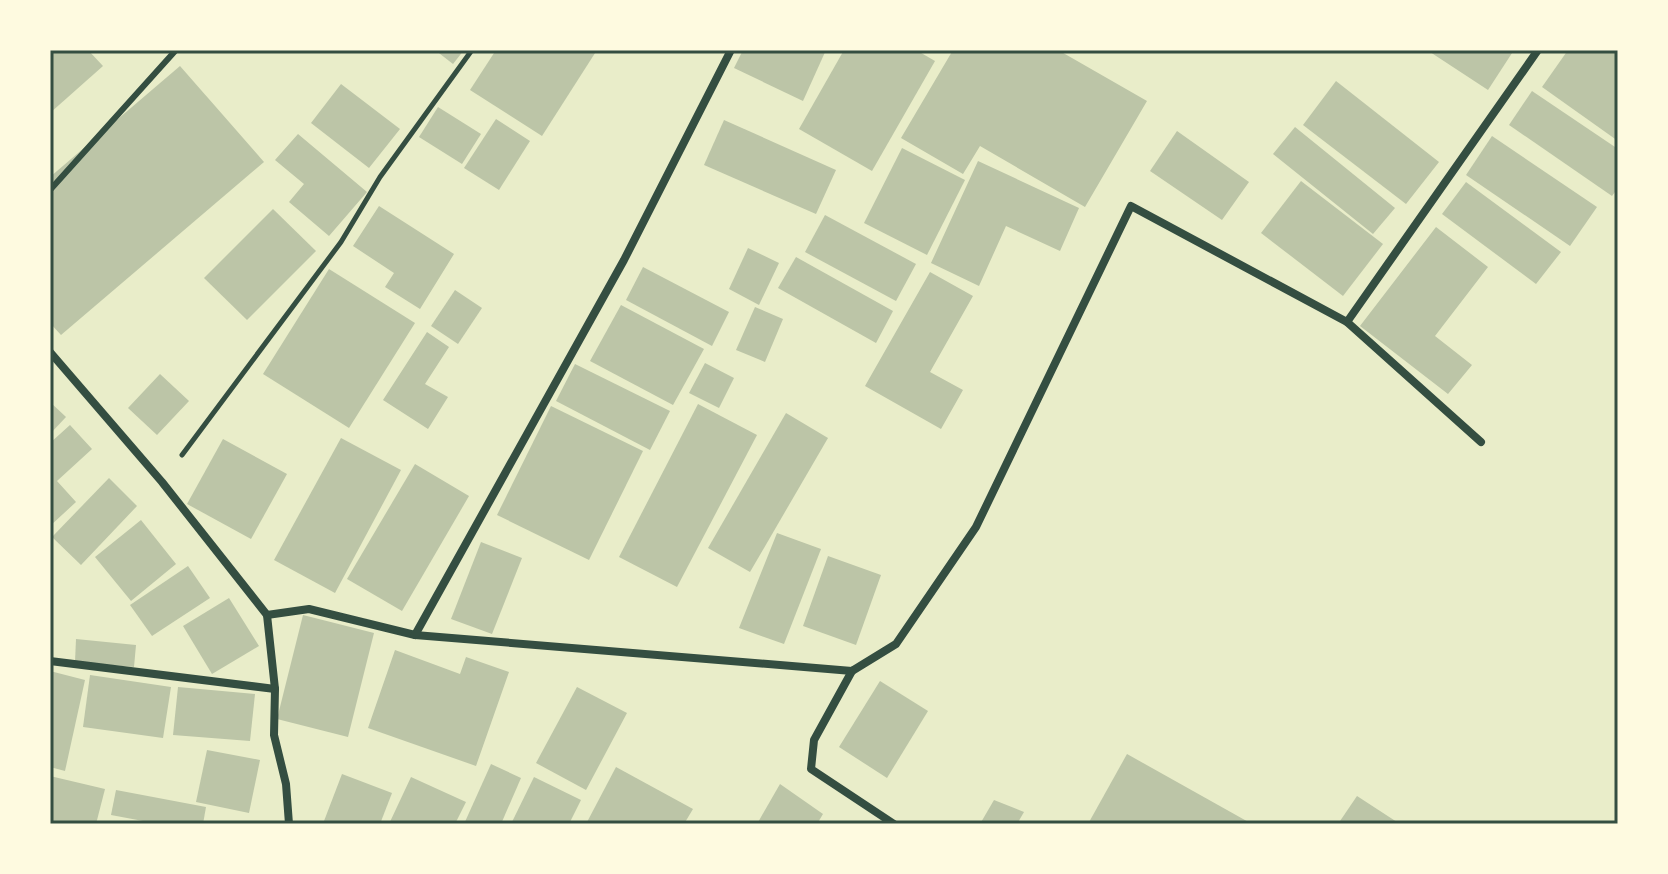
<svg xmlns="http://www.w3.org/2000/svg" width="1668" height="874" viewBox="0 0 1668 874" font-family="Commissioner,sans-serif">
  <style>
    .building { fill: #bcc5a7 }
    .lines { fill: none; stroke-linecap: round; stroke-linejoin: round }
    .path { stroke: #344e41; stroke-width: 5 }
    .service { stroke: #344e41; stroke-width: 6 }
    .minor { stroke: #344e41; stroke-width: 8 }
    .neatline { fill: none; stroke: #344e41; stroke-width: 3 }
  </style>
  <rect width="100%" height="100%" fill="#e9edc9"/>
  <!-- building -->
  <g class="building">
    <path d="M50 50H88L103 66 50 113Z"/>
    <path d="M435 50H464L453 64Z"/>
    <path d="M496 50H597L542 136 470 90Z"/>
    <path d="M743 50H826L803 101 734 68Z"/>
    <path d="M844 50H916L935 61 872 171 799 129Z"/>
    <path d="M953 50H1058L1147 101 1085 207 980 146 963 174 901 138Z"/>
    <path d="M1427 50H1514L1488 90Z"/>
    <path d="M1568 50H1618V141L1542 87Z"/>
    <path d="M180 66 264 162 61 335 50 323V177Z"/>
    <path d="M1336 81 1439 162 1406 204 1303 125Z"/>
    <path d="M341 84 400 129 369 168 311 123Z"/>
    <path d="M1532 91 1618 149V188L1612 196 1509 125Z"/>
    <path d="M438 107 481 134 462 164 419 137Z"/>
    <path d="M496 119 530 141 499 190 464 168Z"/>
    <path d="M724 120 836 170 816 214 704 165Z"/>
    <path d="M1295 127 1395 208 1373 234 1273 154Z"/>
    <path d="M1177 131 1249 182 1222 220 1150 171Z"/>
    <path d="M298 134 367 192 329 236 289 202 304 184 275 160Z"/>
    <path d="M1492 136 1597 207 1570 246 1466 175Z"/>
    <path d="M902 148 965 180 927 255 864 223Z"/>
    <path d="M978 161 1079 208 1060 251 1006 226 979 286 931 263Z"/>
    <path d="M1301 181 1383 244 1343 296 1261 233Z"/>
    <path d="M1466 182 1561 252 1536 284 1442 214Z"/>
    <path d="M379 206 454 254 420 309 385 287 394 273 353 246Z"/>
    <path d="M273 209 316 251 247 320 204 278Z"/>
    <path d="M825 215 916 264 896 301 805 252Z"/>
    <path d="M1436 227 1488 267 1435 336 1472 365 1448 394 1360 326Z"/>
    <path d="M748 248 779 263 759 305 729 289Z"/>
    <path d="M796 257 893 311 876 343 778 288Z"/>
    <path d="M643 267 729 312 712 346 626 300Z"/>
    <path d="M329 269 415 323 349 428 263 374Z"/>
    <path d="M930 272 973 296 930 372 963 390 941 429 865 386Z"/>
    <path d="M455 290 482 308 458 344 431 326Z"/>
    <path d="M621 305 704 349 673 405 590 361Z"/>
    <path d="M755 307 783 319 765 362 736 350Z"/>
    <path d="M427 332 449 347 425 384 448 397 428 429 383 400Z"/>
    <path d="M705 363 734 378 719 408 689 393Z"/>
    <path d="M575 364 670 411 650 450 556 401Z"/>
    <path d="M160 374 189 401 157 435 128 408Z"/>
    <path d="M50 402 66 417 50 434Z"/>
    <path d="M698 404 757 435 677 587 619 557Z"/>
    <path d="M551 406 643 451 589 560 497 515Z"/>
    <path d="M786 413 828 438 750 572 708 548Z"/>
    <path d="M70 425 92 449 57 481 76 502 50 526V443Z"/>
    <path d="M341 438 401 470 335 593 274 560Z"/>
    <path d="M223 439 287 474 251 539 187 504Z"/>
    <path d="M415 464 469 496 402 611 347 579Z"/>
    <path d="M109 478 137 506 81 565 52 537Z"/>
    <path d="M141 520 176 564 131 601 95 557Z"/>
    <path d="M777 533 821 549 784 644 739 628Z"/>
    <path d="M481 542 522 558 492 634 451 619Z"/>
    <path d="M828 556 881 575 856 645 803 626Z"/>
    <path d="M188 566 210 598 152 636 130 605Z"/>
    <path d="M229 598 259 646 212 674 183 626Z"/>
    <path d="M303 615 374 633 348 737 277 719Z"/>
    <path d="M76 639 136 645 134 667 75 662Z"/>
    <path d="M395 650 460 674 466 657 509 672 476 766 368 728Z"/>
    <path d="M50 671 85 680 65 771 50 767Z"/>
    <path d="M90 675 171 687 163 738 83 727Z"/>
    <path d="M880 681 928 711 887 778 839 747Z"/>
    <path d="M178 687 255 694 250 741 173 735Z"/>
    <path d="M577 687 627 713 586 790 536 763Z"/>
    <path d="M207 750 260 760 249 813 196 802Z"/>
    <path d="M1127 754 1252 824H1088Z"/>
    <path d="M491 764 521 778 501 824H464Z"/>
    <path d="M616 767 693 809 684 824H586Z"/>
    <path d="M342 774 392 793 380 824H332L324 821Z"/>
    <path d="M50 776 105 789 96 824H50Z"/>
    <path d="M411 777 466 802 455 824H389Z"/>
    <path d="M534 777 581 800 569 824H511Z"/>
    <path d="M780 784 823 814 817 824H757Z"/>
    <path d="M116 790 206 807 203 824H159L111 815Z"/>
    <path d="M1357 796 1400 824H1338Z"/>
    <path d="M994 800 1024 812 1017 824H980Z"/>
  </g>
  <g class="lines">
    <!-- path -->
    <path class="path" d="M182 455 341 242 380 177 472 50"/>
    <!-- service -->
    <path class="service" d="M50 190 176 50"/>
    <!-- minor -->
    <g class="minor">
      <path d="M1347 322 1538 50"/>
      <path d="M50 352 162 482 267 615 275 689 274 735 286 784 289 824"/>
      <path d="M267 615 309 609 415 635 852 671 896 644 976 527 1131 206 1347 322 1481 442"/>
      <path d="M415 635 624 260 731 50"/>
      <path d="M50 661 275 689"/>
      <path d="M852 671 814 740 811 769 894 824"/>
    </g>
  </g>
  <!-- border -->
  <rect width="1668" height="874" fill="none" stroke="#fefae0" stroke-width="104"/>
  <rect x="52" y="52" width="1564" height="770" class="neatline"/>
</svg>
